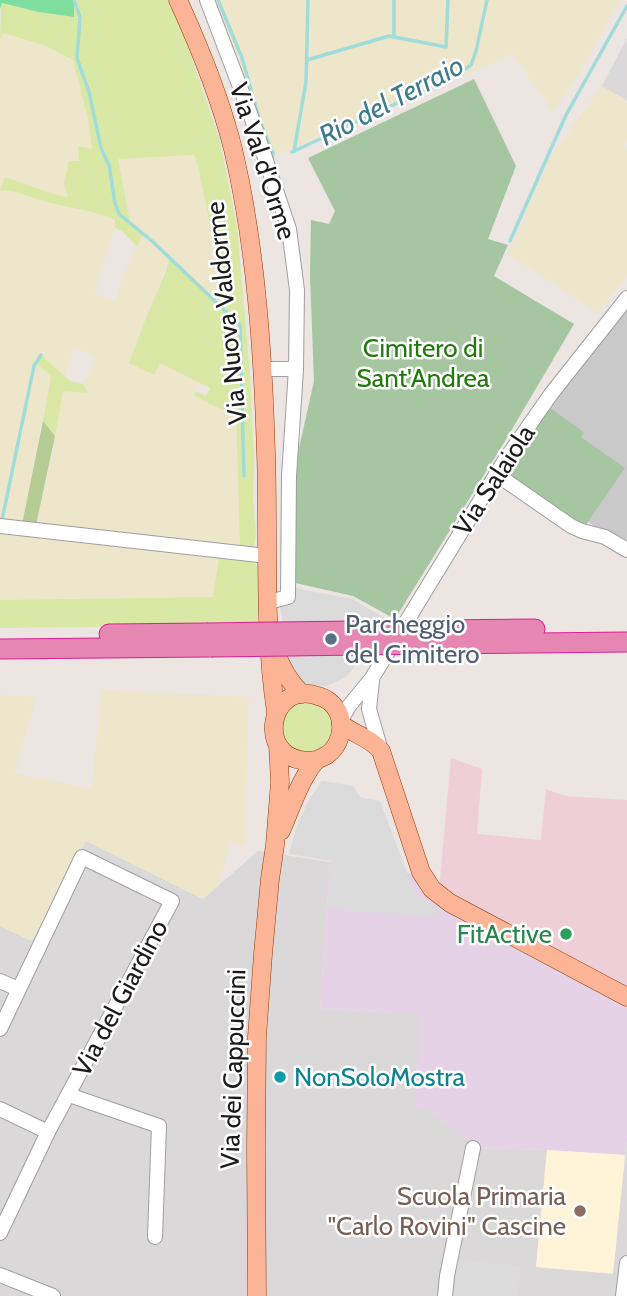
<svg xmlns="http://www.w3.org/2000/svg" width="627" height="1296" viewBox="0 0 627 1296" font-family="Cabin,sans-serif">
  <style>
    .residential { fill: #dad8d9 }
    .commercial { fill: #efcfd7 }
    .industrial { fill: #e5d2e6 }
    .education { fill: #fff4d8 }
    .religious { fill: #c9c9c9 }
    .farmland { fill: #ede6cb; fill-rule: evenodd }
    .grass { fill: #d9e9a5 }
    .forest { fill: #b5cd95 }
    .cemetery { fill: #a6c6a2 }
    .pitch { fill: #7dde9d }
    .parking { fill: #dbdbdb }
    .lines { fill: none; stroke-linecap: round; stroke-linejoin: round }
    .stream { stroke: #a0dcd9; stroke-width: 3.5 }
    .minor-casing { stroke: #9f9f9f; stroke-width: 16 }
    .major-casing { stroke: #933900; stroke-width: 19 }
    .highway-casing { stroke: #d72293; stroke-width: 21 }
    .minor { stroke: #fff; stroke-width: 14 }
    .major { stroke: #fcb496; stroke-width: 18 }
    .highway { stroke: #e686b3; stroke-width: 19 }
    .highway-bridge-casing { stroke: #d72293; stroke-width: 21; stroke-linecap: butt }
    .highway-bridge { stroke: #e686b3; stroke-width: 19 }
    .service-dot { fill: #5c6f8a; stroke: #fff; stroke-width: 2.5 }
    .leisure-dot { fill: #2e9e5b; stroke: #fff; stroke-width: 2.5 }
    .culture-dot { fill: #0f9aa8; stroke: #fff; stroke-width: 2.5 }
    .education-dot { fill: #8d6e63; stroke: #fff; stroke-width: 2.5 }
    .labels { text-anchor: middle; stroke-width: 5; stroke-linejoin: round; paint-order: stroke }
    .street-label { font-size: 26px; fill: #1b1b1b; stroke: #fff }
    .park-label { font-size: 26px; fill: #20790a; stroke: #fff }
    .service-label { font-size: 26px; fill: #4e5e75; stroke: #fff; text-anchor: start }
    .leisure-label { font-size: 26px; fill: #27864d; stroke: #fff; text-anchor: end }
    .culture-label { font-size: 26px; fill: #0d838f; stroke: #fff; text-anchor: start }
    .education-label { font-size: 26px; fill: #785e54; stroke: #fff; text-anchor: end }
    .water-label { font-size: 28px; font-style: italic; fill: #3d7b8c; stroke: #fff }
  </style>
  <rect width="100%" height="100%" fill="#ede5e1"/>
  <!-- residential -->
  <g class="residential">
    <path d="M627 38V101L602 86Z"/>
    <path d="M86 841 203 899 258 851 330 862 320 1008 421 1015 425 1108 480 1148 547 1150 536 1267 613 1273 627 1140V1296H0V926L32 941Z"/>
  </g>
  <!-- commercial -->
  <path class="commercial" d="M451 758 482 769 477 834 541 840 546 789 565 796 627 800V1000L438 901Z"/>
  <!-- industrial -->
  <path class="industrial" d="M330 862 413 874 627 1000V1140L625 1155 547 1150 480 1148 425 1108 415 1107 421 1015 320 1008Z"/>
  <!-- education -->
  <path class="education" d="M547 1150 625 1155 613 1274 536 1267Z"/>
  <!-- religious -->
  <path class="religious" d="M627 311V546L588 522 583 529 504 473 564 387Z"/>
  <!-- farmland -->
  <g class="farmland">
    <path d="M213 0H621L578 75 553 112 513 54 272 157Z"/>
    <path d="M3 32 44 45 73 60 88 119 92 150 78 153 79 161 64 184 69 197 57 195 5 177 1 190 14 191 53 204 103 215 115 220V228L94 293 115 301 123 276 140 239 144 234 130 222 118 159 193 154 197 163 226 298V312L169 258 129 362 154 374 160 363 200 383 194 394 216 407 236 414 240 553 213 597 0 600V41ZM74 348 95 356 89 375 83 384 88 392 63 390 53 450 35 530 21 528 51 375 36 363 49 362 65 377Z"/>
    <path d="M602 86 627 101V141L624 147 627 149V276L597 313 508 254 548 161Z"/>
    <path d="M101 690 249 697 245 846 230 842 218 886 203 899 86 841 31 941 0 926V695L37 697 14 773 92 789Z"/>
  </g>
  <!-- grass -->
  <g class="grass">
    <path d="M78 0H169L181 27 220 141 237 226 250 373 254 459 253 501 256 533 254 546 248 549 240 547 236 414 216 407 194 395 196 391 206 396 210 388 160 363 154 375 129 363 146 318 166 271 169 258 226 311V298L197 163 194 155 118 159 130 222 144 234 140 239 137 247 123 232 115 228V220C96 211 75 209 55 204 36 200 20 191 0 190L5 177 57 195 68 197 64 184 69 161H79L78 146 92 149 88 119 73 60 44 45 3 33 0 41 1 3 39 12 74 17V1Z"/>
    <path d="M41 355 70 381 83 384 89 393 63 391 55 436 43 421 51 376 36 363Z"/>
    <path d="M220 551 252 557 258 569V625L0 628V600L213 597Z"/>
    <path d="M303 700 320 703 330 712 335 727 329 745 315 754 290 749 280 727 290 706Z"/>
  </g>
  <!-- forest -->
  <path class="forest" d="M43 421 55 436 35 530 21 529Z"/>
  <!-- cemetery -->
  <g class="cemetery">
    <path d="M474 79 516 166 488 239 508 245 494 276 574 324 505 441 395 619 353 596 291 582 293 475 314 381 310 276 311 220 329 224 335 211 308 158Z"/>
    <path d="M550 408 584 432 581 437 625 468 583 529 504 473Z"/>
  </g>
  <!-- pitch -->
  <path class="pitch" d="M0 0H74V17L39 12 2 3 0 9Z"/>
  <!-- parking -->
  <g class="parking">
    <path d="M295 588 352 599 390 621 346 677 327 686 302 684 289 657 280 607 290 603Z"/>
    <path d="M322 781 353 786 360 797 380 801 409 878 417 895 441 908 433 918 328 908 331 861 289 854 297 825 310 798Z"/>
    <path d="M456 1260 521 1266 518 1296H453V1277Z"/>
  </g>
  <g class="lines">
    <!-- stream -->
    <g class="stream">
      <path d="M74 0 80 17 77 58 89 92 101 148 109 165 115 203 119 214 152 241 240 325 244 476"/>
      <path d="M218 0 242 58 260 122 273 153 272 159"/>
      <path d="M394 36V0"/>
      <path d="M307 60 389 36 446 47 448 0"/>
      <path d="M294 151 306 82 308 0"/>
      <path d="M292 152 453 77 471 65 476 51 487 0"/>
      <path d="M510 241 566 115 627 6"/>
      <path d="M0 520H2L34 366 41 355"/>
    </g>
    <defs>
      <g id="minor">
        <path d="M207 0 251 116 289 229 297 290 296 369 289 476 288 597 269 602"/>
        <path d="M262 369H296"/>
        <path d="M496 474 571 526 582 531 605 537 627 550"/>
        <path d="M0 526 267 556"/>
        <path d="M372 681 369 709 381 751"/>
        <path d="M341 720 349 706 372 678 505 460 551 394 627 298"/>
        <path d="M0 981 18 989"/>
        <path d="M0 1029 82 857 172 901 48 1132 0 1233"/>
        <path d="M69 1095 159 1126 155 1237"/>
        <path d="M0 1109 48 1132"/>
        <path d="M0 1275 53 1296"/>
        <path d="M445 1296 447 1276 473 1148"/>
        <path d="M623 1296 627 1263"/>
      </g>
      <g id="major">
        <path d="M178 0C200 48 220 97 233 149 256 246 263 353 266 453 269 539 263 627 276 712"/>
        <path d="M275 650C281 667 288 681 302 694"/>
        <path d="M341 724C355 735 371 738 381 751L421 872 432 889 450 903 627 997"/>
        <path d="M281 831C288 815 294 798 302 782 306 775 311 765 317 760 320 758 324 757 327 755 340 746 345 727 338 712 334 704 326 698 318 696 266 678 253 769 317 760"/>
        <path d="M257 1296 256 1149 257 1037 263 954 270 879 275 845 280 782 278 745"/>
      </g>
      <g id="highway">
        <path d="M435 630 535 629"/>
        <path d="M109 634 206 633"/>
        <path d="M433 644 627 642"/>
        <path d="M0 649 211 647"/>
      </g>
    </defs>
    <!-- minor casing -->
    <use href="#minor" class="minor-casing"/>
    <!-- major casing -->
    <use href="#major" class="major-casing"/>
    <!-- highway casing -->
    <use href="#highway" class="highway-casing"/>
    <!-- minor -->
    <use href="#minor" class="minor"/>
    <!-- major -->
    <use href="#major" class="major"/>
    <!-- highway -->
    <use href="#highway" class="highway"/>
    <defs>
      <g id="highway-bridge">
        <path d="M206 633 435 630"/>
        <path d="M211 647 433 644"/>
      </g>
    </defs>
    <!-- highway-bridge casing -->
    <use href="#highway-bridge" class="highway-bridge-casing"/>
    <!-- highway-bridge -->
    <use href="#highway-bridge" class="highway-bridge"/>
  </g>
  <!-- markers -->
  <circle class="service-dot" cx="331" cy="639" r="7"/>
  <circle class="leisure-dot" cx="566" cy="934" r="7"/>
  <circle class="culture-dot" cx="280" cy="1077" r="7"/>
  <circle class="education-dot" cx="580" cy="1211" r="7"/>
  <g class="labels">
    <!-- street labels -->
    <g class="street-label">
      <text transform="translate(263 161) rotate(72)" y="9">Via Val d'Orme</text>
      <text transform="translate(226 313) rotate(-96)" y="9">Via Nuova Valdorme</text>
      <text transform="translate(494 480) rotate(-57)" y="9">Via Salaiola</text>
      <text transform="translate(120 998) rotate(-62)" y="9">Via del Giardino</text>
      <text transform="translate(233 1069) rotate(-88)" y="9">Via dei Cappuccini</text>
    </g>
    <!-- park labels -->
    <g class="park-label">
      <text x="423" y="357">Cimitero di<tspan x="423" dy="30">Sant'Andrea</tspan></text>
    </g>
    <!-- service labels -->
    <g class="service-label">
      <text x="345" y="633">Parcheggio<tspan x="345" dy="30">del Cimitero</tspan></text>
    </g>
    <!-- leisure labels -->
    <g class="leisure-label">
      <text x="552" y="943">FitActive</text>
    </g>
    <!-- culture labels -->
    <g class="culture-label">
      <text x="294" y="1086">NonSoloMostra</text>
    </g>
    <!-- education labels -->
    <g class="education-label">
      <text x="566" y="1205">Scuola Primaria<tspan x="566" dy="30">"Carlo Rovini" Cascine</tspan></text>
    </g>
    <!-- water labels -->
    <g class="water-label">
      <text transform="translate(391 100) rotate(-28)" y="10">Rio del Terraio</text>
    </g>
  </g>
</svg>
